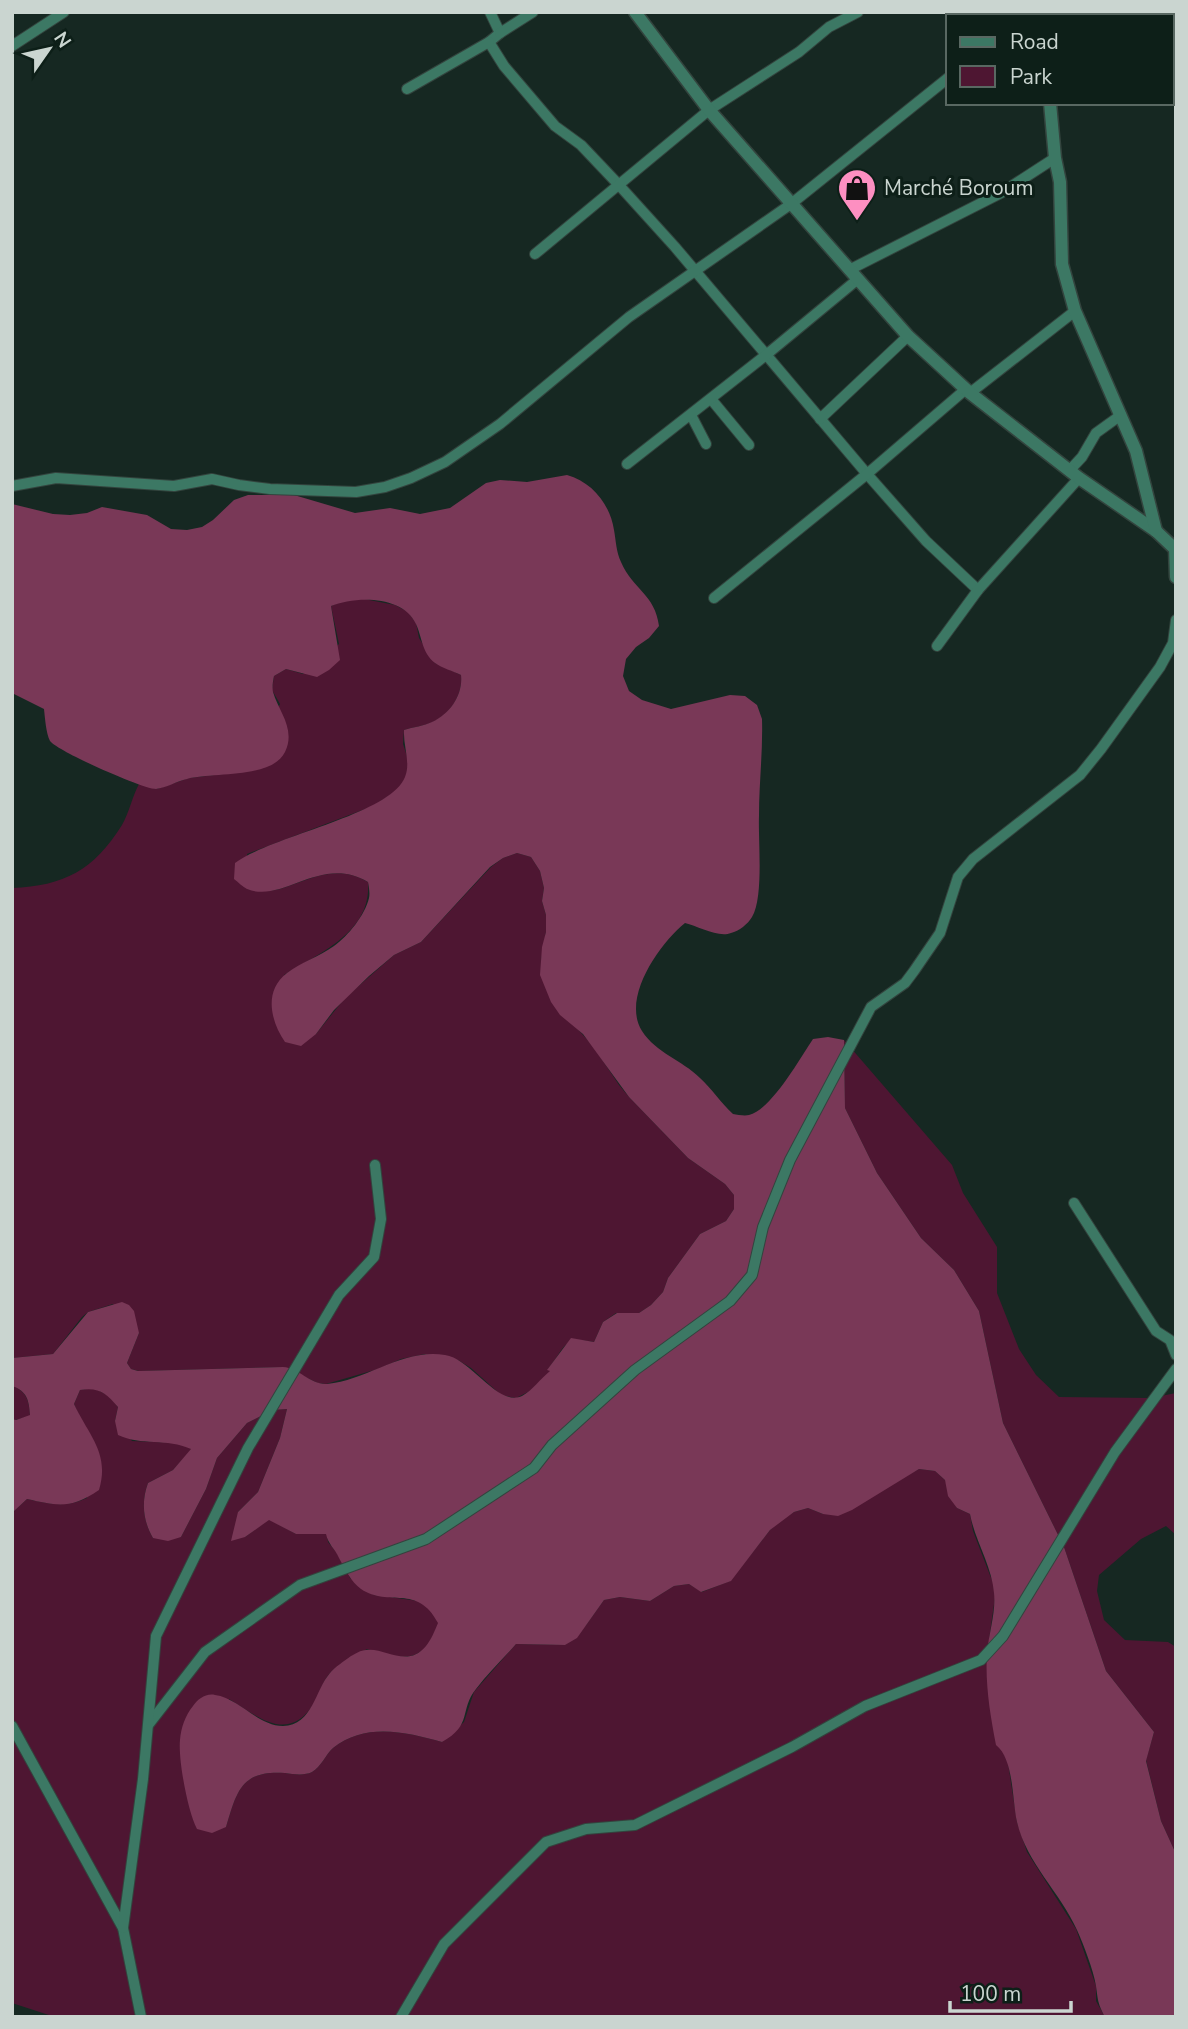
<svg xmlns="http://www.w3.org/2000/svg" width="1188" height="2029" viewBox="0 0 1188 2029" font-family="'Nunito Sans',sans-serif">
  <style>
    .green { fill: #4e1632 }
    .forest { fill: #793857 }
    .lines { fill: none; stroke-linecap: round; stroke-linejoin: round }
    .minor-casing { stroke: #33443e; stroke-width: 12 }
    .tertiary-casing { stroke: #33443e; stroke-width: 15 }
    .minor { stroke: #3c7864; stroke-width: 10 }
    .tertiary { stroke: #3c7864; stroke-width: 12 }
    .labels { text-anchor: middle; stroke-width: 6; stroke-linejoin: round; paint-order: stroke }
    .poi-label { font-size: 21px; fill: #cad5d0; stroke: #0d1f18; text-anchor: start }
  </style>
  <rect width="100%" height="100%" fill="#162822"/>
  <!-- green -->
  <g class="green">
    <path d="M359 598 395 605 408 612 416 623 419 638 435 663 461 675C463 694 451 713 433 722 424 726 413 727 404 730L403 744 409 762 406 777 398 790 373 806 247 854V889C258 890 269 892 280 889 311 879 336 863 368 882 372 932 320 953 284 975L316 1034 345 998 394 955 421 942 491 867 503 858 517 853 531 857 540 871 544 888 542 901 546 915V932L541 961 573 1024 593 1046 619 1085 629 1097 688 1158 725 1184 734 1195V1209L726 1221 700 1234 668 1278 663 1292 651 1305 639 1313H616L603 1322 594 1342C562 1337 567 1345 548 1369L551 1371 530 1391 516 1398 501 1395 471 1368 458 1360 425 1354 401 1359 378 1369 326 1384 318 1383 283 1367 139 1371 131 1369 127 1363 139 1333 113 1304 88 1312 82 1317 53 1354 12 1358V888C64 886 94 870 122 825 129 813 132 797 139 784L157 789 189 778 249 771 280 704 272 690 274 676 286 669 303 674 339 644 331 606 345 600Z"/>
    <path d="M844 1040 952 1165 963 1193 997 1247V1293L1019 1349 1036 1375 1059 1397 1151 1398 1176 1393V1535L1166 1526 1141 1539 1099 1575 1097 1591 1104 1620 1125 1640 1168 1642 1176 1647V1854L1161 1821 1146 1760 1154 1732 1106 1671 1064 1547 1003 1423 979 1311 954 1270 921 1238 877 1173 845 1108Z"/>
    <path d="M12 1386C27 1391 29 1401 30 1416L15 1420 12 1419Z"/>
    <path d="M94 1388 109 1396 118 1407 115 1421 132 1441 178 1443 192 1449 173 1470 148 1483C141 1502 143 1521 153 1538L181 1537 206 1489 217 1458 247 1423 273 1410 287 1409 280 1438 258 1492 238 1512 245 1537 269 1519 296 1534H327L328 1542 337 1553 350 1578 374 1595 419 1601 432 1610 439 1623C435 1630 431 1642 425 1648 409 1664 385 1654 367 1649 355 1656 339 1663 330 1673 323 1680 320 1693 315 1702 289 1744 260 1718 229 1699L226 1827C237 1791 241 1770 285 1773 293 1774 304 1776 312 1772 321 1767 326 1754 333 1748 365 1722 407 1732 442 1742L464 1722 474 1692 516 1644 565 1645 586 1625 604 1600 620 1597 650 1601 674 1586 689 1584 702 1592 730 1581 770 1530 781 1520 794 1512 808 1508 823 1514 891 1484 919 1469 935 1471 945 1480 957 1508 970 1514 973 1531 993 1583 995 1597 987 1654 1002 1749 1008 1763 1017 1822 1027 1852 1076 1929 1096 1986V2001L1105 2017H55L12 2003V1513L27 1499C49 1504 66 1508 87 1498L80 1418 74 1404 80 1390Z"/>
  </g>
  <!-- forest -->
  <path class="forest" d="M567 475C592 482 610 504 614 530 616 541 616 551 621 562 633 590 655 594 659 626L649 638 636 647 626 659 623 676 629 691 642 700 671 709 730 695 745 696 757 705 762 719C763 751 759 783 759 816 758 840 764 897 752 917 748 924 739 931 731 933 718 938 698 926 685 923 660 943 621 998 642 1031 656 1053 682 1060 700 1078 712 1089 721 1103 733 1114 738 1115 745 1116 749 1115 772 1109 800 1058 813 1039L828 1037 844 1040 845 1108 877 1173 921 1238 954 1270 979 1311 1003 1423 1064 1547 1106 1671 1154 1732 1146 1761 1161 1821 1176 1854V2017H1105C1098 2004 1098 2001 1096 1986 1093 1969 1084 1946 1077 1930 1060 1892 1027 1864 1017 1822 1012 1800 1014 1759 996 1745 990 1714 985 1684 987 1652 989 1633 996 1612 994 1593 992 1566 975 1541 970 1514L957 1508 948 1496 945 1480 935 1471 919 1469 852 1510 838 1516 823 1514 808 1508 794 1512 770 1530 731 1581 701 1592 689 1584 674 1586 650 1601 620 1597 604 1600 577 1638 565 1645 516 1644C503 1659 488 1673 476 1689 459 1710 473 1725 442 1742 407 1732 365 1722 333 1748 326 1754 321 1767 312 1772 304 1776 293 1774 285 1773 241 1770 237 1791 226 1827L212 1833 197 1829C188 1812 178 1760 180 1740 181 1728 185 1716 193 1706 198 1699 206 1693 215 1695 239 1698 258 1726 283 1726 313 1725 315 1690 330 1673 335 1667 344 1661 351 1656 355 1654 361 1650 366 1650 385 1647 407 1669 426 1646 431 1640 435 1630 438 1623 417 1583 389 1608 361 1589 351 1582 345 1569 339 1558 335 1549 328 1544 326 1534H296L269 1520 245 1537 231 1541 238 1512 258 1492 280 1438 287 1409 273 1410 247 1423 217 1458 206 1489 181 1537 168 1541 153 1538C143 1521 141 1502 148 1483L173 1470 191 1449C167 1438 141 1446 118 1435L115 1421 118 1407C106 1393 99 1387 80 1390L74 1404C89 1436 110 1453 99 1490 71 1509 58 1506 27 1499L12 1513V1419L16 1420 30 1415C29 1400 27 1391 12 1386V1358L53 1354 88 1312 122 1302 129 1305 134 1311 139 1333 127 1363 131 1369 138 1371 283 1367C299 1368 311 1385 327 1384 368 1380 403 1348 445 1355 472 1359 497 1407 522 1396 533 1390 540 1379 550 1371L547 1370 571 1338 594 1342 603 1322 617 1313H639L651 1305 663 1292 668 1278 700 1234 726 1221 734 1209V1195L725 1184 688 1158 629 1097 583 1034 560 1015 551 1002 540 975 542 947 546 932V915L542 901 544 888 540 871 531 857 517 853 503 858 490 867 421 942 394 955 369 976 334 1010 316 1034 301 1046 285 1042C271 1022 263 991 287 973 301 962 319 957 334 946 348 936 365 915 369 898 370 894 369 887 368 882 321 854 283 904 247 889 243 887 238 882 234 879L235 863C273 835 390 815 405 777 411 762 403 746 404 730 413 727 424 726 432 722 451 713 463 694 461 675 453 671 442 668 435 663 422 653 422 637 416 624 403 595 355 596 331 606L340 660 329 670 317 677 286 669 274 676C273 681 272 687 273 692 279 712 296 729 285 752 272 779 213 772 187 779 177 781 166 788 156 789 143 789 57 751 50 741 46 733 45 718 44 709L12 693V504L53 514 70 515 87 513 102 507 147 515 171 529 187 530 202 527 213 520 234 500 248 495H294L355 513 390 508 420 514 450 508 486 483 500 480 527 482Z"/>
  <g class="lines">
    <defs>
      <g id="minor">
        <path d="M490 12 500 33 489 42 504 66 555 126 581 145 618 184 675 247 867 474 926 541 978 590"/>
        <path d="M1027 16 1032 12"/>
        <path d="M500 33 533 12"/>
        <path d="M12 46 64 12"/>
        <path d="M407 89 489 42"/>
        <path d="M535 254 709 110 799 52 829 27 858 12"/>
        <path d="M849 270 1001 193 1055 158"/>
        <path d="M970 393 1075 311"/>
        <path d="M711 399 749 445"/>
        <path d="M691 415 706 444"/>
        <path d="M820 419 908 336"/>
        <path d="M627 464 766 355 858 279"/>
        <path d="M1069 471 1082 457 1096 433 1121 415"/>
        <path d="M12 486 56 478 174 486 212 479 239 485 270 489 356 492 385 487 411 478 445 462 500 424 629 317 791 204 948 78"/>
        <path d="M714 598 867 474 966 389"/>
        <path d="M937 646 978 590 1079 478"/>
        <path d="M1074 1203 1156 1331 1170 1340 1176 1355"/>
        <path d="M149 1724 205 1652 300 1585 426 1539 534 1468 552 1445 635 1370 730 1301 752 1275 763 1227 790 1160 871 1007 905 983 914 971 940 933 958 877 973 859 1080 775 1101 749 1160 667 1173 643 1176 620"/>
        <path d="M12 1726 123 1928 141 2017"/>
        <path d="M123 1928 143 1779 156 1636 248 1448 339 1295 374 1257 381 1219 375 1165"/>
        <path d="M401 2017 444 1944 546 1842 586 1829 635 1825 792 1747 865 1706 981 1660 1003 1636 1115 1452 1176 1369"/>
      </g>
      <g id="tertiary">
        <path d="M635 12 709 110 908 336 970 393 1079 478 1156 531 1175 549 1176 577"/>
        <path d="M1042 12 1043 16"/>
        <path d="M1050 103 1055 158 1060 182 1062 264 1075 311 1136 451 1156 531"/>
      </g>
    </defs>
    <!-- minor casing -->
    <use href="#minor" class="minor-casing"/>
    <!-- tertiary casing -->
    <use href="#tertiary" class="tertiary-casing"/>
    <!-- minor -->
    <use href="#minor" class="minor"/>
    <!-- tertiary -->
    <use href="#tertiary" class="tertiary"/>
  </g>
  <!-- icons -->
  <defs>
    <symbol id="shop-pin" viewBox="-11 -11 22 30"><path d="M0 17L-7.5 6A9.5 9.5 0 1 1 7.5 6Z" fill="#fd8fc1" stroke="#0d1f18"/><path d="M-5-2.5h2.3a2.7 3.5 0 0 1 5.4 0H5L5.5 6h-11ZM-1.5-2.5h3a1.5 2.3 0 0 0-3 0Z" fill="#111"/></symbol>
  </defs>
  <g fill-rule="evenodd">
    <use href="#shop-pin" x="835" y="166" width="44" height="60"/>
  </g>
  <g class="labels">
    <!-- poi labels -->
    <g class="poi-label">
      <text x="884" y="195">Marché Boroum</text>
    </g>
  </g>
  <!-- border -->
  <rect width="1188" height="2029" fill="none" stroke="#cad5d0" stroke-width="28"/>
  <!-- legend -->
  <rect x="946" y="14" width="228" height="91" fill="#0d1f18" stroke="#596862" stroke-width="2"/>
  <rect x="960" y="37" width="35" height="10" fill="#3c7864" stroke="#596862" stroke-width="2"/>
  <text x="1010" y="49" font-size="21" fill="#cad5d0">Road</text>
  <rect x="960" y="66" width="35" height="21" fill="#4e1632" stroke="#596862" stroke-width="2"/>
  <text x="1010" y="84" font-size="21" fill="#cad5d0">Park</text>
  <!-- north arrow -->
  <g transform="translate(49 49) rotate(56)" stroke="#0d1f18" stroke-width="5" paint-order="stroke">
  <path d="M0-5L12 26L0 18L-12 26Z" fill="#cad5d0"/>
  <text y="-10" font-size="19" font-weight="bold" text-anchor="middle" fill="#cad5d0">N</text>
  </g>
  <!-- scale -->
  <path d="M950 2001v10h121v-10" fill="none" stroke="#cad5d0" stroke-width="3.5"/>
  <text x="960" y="2001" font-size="21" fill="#cad5d0" stroke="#0d1f18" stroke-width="5" paint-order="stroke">100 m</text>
</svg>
